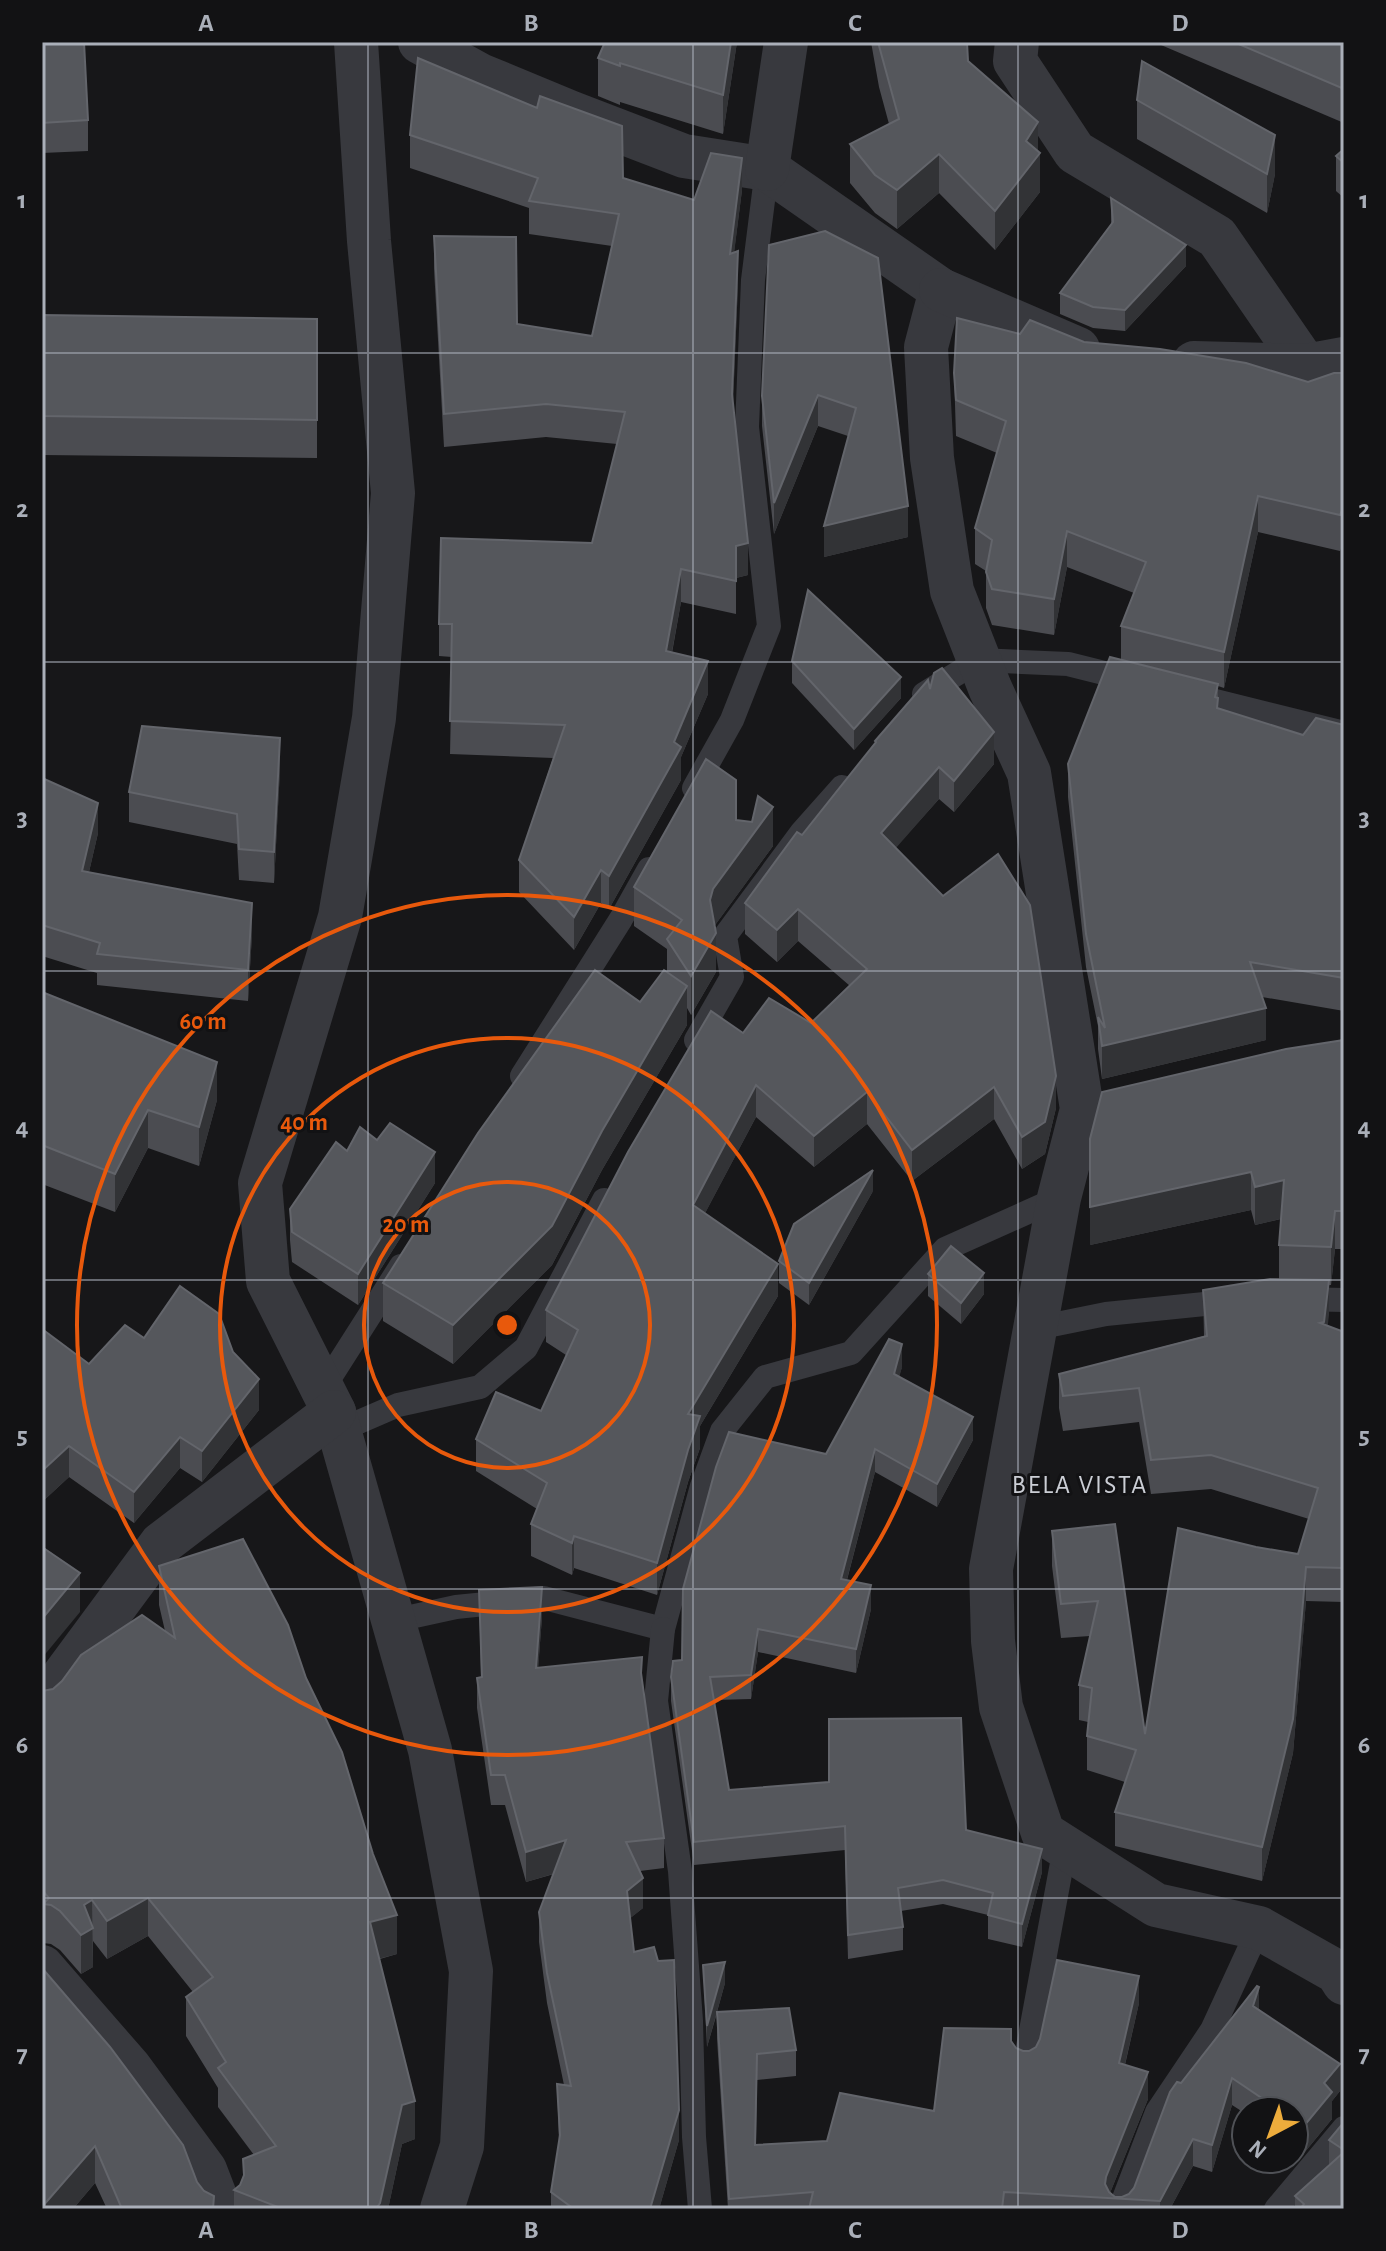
<svg xmlns="http://www.w3.org/2000/svg" width="1386" height="2251" viewBox="0 0 1386 2251" font-family="'Alegreya Sans',sans-serif">
  <style>
    .lines { fill: none; stroke-linecap: round; stroke-linejoin: round }
    .lane { stroke: #38393e; stroke-width: 24 }
    .street { stroke: #38393e; stroke-width: 44 }
    .wall { fill: #4b4c51 }
    .shaded-wall { fill: #323336 }
    .building { fill: #55575c; stroke: #63656b; stroke-width: 2 }
    .grid { fill: none; stroke: #aaafb9; stroke-width: 2; stroke-opacity: 0.55 }
    .ring { fill: none; stroke: #e8590c; stroke-width: 4 }
    .labels { text-anchor: middle; stroke-width: 6; stroke-linejoin: round; paint-order: stroke }
    .neighbourhood-label { font-size: 26px; letter-spacing: 2px; fill: #cbced5; stroke: #121214 }
    .centre { fill: #e8590c; stroke: #121214; stroke-width: 4 }
    .ring-label { font-size: 24px; text-anchor: middle; font-weight: bold; fill: #e8590c; stroke: #121214; stroke-width: 6; stroke-linejoin: round; paint-order: stroke }
    .neatline { fill: none; stroke: #aaafb9; stroke-width: 3 }
    .grid-label { font-size: 26px; text-anchor: middle; font-weight: bold; fill: #aaafb9 }
  </style>
  <rect width="100%" height="100%" fill="#171719"/>
  <g class="lines">
    <!-- lane -->
    <g class="lane">
      <path d="M924 694 979 660 1068 664 1136 681"/>
      <path d="M1187 694 1344 733"/>
      <path d="M694 788 732 720 769 626 747 427 753 280 767 169"/>
      <path d="M696 1040 732 977 725 936 802 832 842 787"/>
      <path d="M522 1076 621 919 649 869"/>
      <path d="M1298 1299 1344 1300"/>
      <path d="M1037 1328 1106 1314 1234 1301"/>
      <path d="M322 1390 401 1266"/>
      <path d="M338 1431 398 1405 480 1387 526 1348 604 1200"/>
      <path d="M392 1621 456 1607 544 1598 663 1629 702 1486 722 1431 765 1377 851 1353 945 1249 1059 1198"/>
      <path d="M663 1629 656 1701 680 1871 691 2021 694 2137 700 2209"/>
      <path d="M1025 2063 1065 1847"/>
      <path d="M1120 2209 1157 2112 1212 2030 1259 1928"/>
      <path d="M1276 2209 1344 2128"/>
    </g>
    <!-- street -->
    <g class="street">
      <path d="M356 42 369 241 393 493 374 718 340 917 260 1183 268 1281 334 1412 430 1750 471 1971 462 2146 442 2209"/>
      <path d="M420 42 480 75 572 113 684 156 767 169 941 290 926 347 932 458 952 591 990 688 1029 773 1082 1109 1059 1198 991 1569 993 1641 1001 1707 1043 1833 1156 1905 1259 1928 1337 1972 1344 1983"/>
      <path d="M1017 42 1015 61 1075 152 1217 237 1306 366"/>
      <path d="M767 169 786 42"/>
      <path d="M941 290 1078 349"/>
      <path d="M1194 363 1306 366 1344 359"/>
      <path d="M42 1705 161 1544 334 1412"/>
      <path d="M42 1967 130 2068 205 2170 220 2209"/>
    </g>
  </g>
  <!-- wall -->
  <g class="wall">
    <path d="M42 42 88 120V151L42 153Z"/>
    <path d="M605 42H737L723 134 620 102V105L598 96V58Z"/>
    <path d="M871 42H967L968 61 1038 151 1040 192 995 250 939 193 897 229 875 213 850 183V144L889 124 879 87Z"/>
    <path d="M1154 42H1344V123Z"/>
    <path d="M1137 100 1275 174 1267 213 1137 139Z"/>
    <path d="M410 135 623 178 694 200 742 190 734 252 738 284 733 403 748 575 736 578V614L681 602 672 653 708 694 681 757V780L609 909 601 903 574 950 519 892V860L553 758 450 754 452 657 439 656V624L592 543 617 444 546 437 444 447 434 269V236L517 324 592 336 612 246 529 234V208L410 168Z"/>
    <path d="M1344 149V198L1336 191V156Z"/>
    <path d="M1111 198 1186 266 1125 331 1093 328 1060 314V293L1111 224Z"/>
    <path d="M825 231 908 537 824 557 848 436 818 426 774 534 762 426V396Z"/>
    <path d="M42 315 317 319V458L42 455Z"/>
    <path d="M1020 334 1084 342 1308 382 1344 373 1340 551 1258 532 1224 688 1218 686V709L1303 735 1344 725V1011L1262 997 1266 1040 1102 1079 1098 1049V1026L1086 967 1068 797V764L1121 660V626L1134 593 1067 567 1054 635 992 625 986 608V571L975 564V528L997 453 956 436 954 373Z"/>
    <path d="M792 661 901 698 854 750 792 683Z"/>
    <path d="M930 689 994 764 954 812 939 799 895 848 1056 1108 1045 1154 1022 1169 994 1119 912 1181 867 1124 814 1167 756 1117 705 1213 778 1296 700 1426V1448L688 1482 657 1595 574 1568 572 1575 531 1556V1524L537 1509 476 1471V1439L541 1411 566 1355 546 1342V1310L743 1033 811 1023 850 986 798 941 777 962 745 934V903L802 835 875 743V741Z"/>
    <path d="M280 769 274 883 239 880 237 844 129 822V792Z"/>
    <path d="M42 778 98 833 89 872 252 934 248 1001 97 985V973L42 956Z"/>
    <path d="M736 820 773 846 715 925 716 972 691 1015 687 1008V1025L602 1170 552 1265 453 1364 383 1321V1283L667 972V949L634 926V887Z"/>
    <path d="M42 992 217 1100 199 1166 148 1148 115 1212 42 1184Z"/>
    <path d="M1344 1040V1249H1335L1331 1285H1329L1327 1325 1344 1332V1602L1306 1601 1293 1753 1262 1881 1115 1846V1812L1125 1782 1087 1770V1736L1088 1722 1079 1720V1685L1090 1636 1061 1638 1052 1566V1531L1115 1524 1145 1734 1256 1547 1298 1554 1309 1519 1211 1489 1151 1494 1139 1422 1063 1431 1059 1408V1374L1204 1336 1203 1290 1279 1279V1245L1281 1219 1255 1225 1251 1210 1090 1245Z"/>
    <path d="M347 1151 435 1183 358 1305 292 1262 290 1240V1209Z"/>
    <path d="M873 1191 809 1305 779 1283V1261Z"/>
    <path d="M928 1274 984 1294 961 1324 928 1296Z"/>
    <path d="M42 1329 89 1364 144 1338 233 1352 259 1410 202 1482 180 1468 134 1523 69 1477 42 1502Z"/>
    <path d="M902 1367 899 1376 973 1440 937 1507 875 1472 847 1580 871 1609 856 1673 758 1652 751 1699 714 1700 729 1790 966 1830 1042 1872 1022 1947 988 1939V1915L943 1904 901 1911 903 1927V1950L848 1959 845 1850 694 1865 671 1701V1677L826 1454Z"/>
    <path d="M159 1566 397 1954 380 1959 415 2139 402 2144 388 2209H234V2190L240 2185 243 2179V2159L254 2155 218 2107V2088L186 2036V1997L193 1992 148 1936 107 1959 93 1941V1967L81 1974 60 1950 51 1944 43 1943 42 1691 53 1689 165 1631 159 1605Z"/>
    <path d="M479 1590 542 1617 538 1668 642 1681 664 1838V1868L640 1871 643 1908 630 1918 634 1952 679 2140 659 2209H551V2192L559 2142 557 2084 564 2085 547 2003 539 1942V1912L554 1874 526 1882 505 1805H491L477 1708V1678H481Z"/>
    <path d="M1344 1901V1947L1341 1945V1911Z"/>
    <path d="M703 1965 725 1983 717 2012 796 2050V2076L757 2080 756 2145 827 2141 934 2111 1011 2041 1016 2048 1023 2051H1029L1139 2003 1125 2065 1148 2099 1110 2193 1115 2197H1122L1129 2194 1134 2188 1181 2083 1259 2009 1340 2091 1332 2101V2119L1304 2153 1294 2146V2111H1246V2114L1232 2105 1212 2172 1193 2166 1170 2209H728L717 2039V2013L707 2047Z"/>
    <path d="M42 1968 197 2182 214 2209H107L95 2183 73 2209H42Z"/>
    <path d="M1344 2122V2209H1295V2196L1329 2165V2140Z"/>
  </g>
  <!-- shaded-wall -->
  <g class="shaded-wall">
    <path d="M731 42H737L723 134V95Z"/>
    <path d="M1038 122V156L1040 153V192L995 250V211L1026 141Z"/>
    <path d="M1275 135V174L1267 213V174Z"/>
    <path d="M939 154V193L897 229V190Z"/>
    <path d="M742 158V190L730 286V254Z"/>
    <path d="M1186 245V266L1125 331V310Z"/>
    <path d="M738 251V284L732 427V394Z"/>
    <path d="M818 395V426L774 534V503Z"/>
    <path d="M1258 496V532L1224 688V652Z"/>
    <path d="M908 506V537L824 557V526Z"/>
    <path d="M1344 506V542L1340 551V515Z"/>
    <path d="M1067 531V567L1054 635V599Z"/>
    <path d="M748 543V575L736 578V546Z"/>
    <path d="M681 569V602L666 684V651Z"/>
    <path d="M708 661V694L681 757V780L609 909V876L674 742Z"/>
    <path d="M901 677V698L854 750V729Z"/>
    <path d="M994 732V764L954 812V781Z"/>
    <path d="M280 738V769L274 883V852Z"/>
    <path d="M939 767V799L881 865V833Z"/>
    <path d="M98 803V833L82 902V871Z"/>
    <path d="M773 807V846L713 928 710 900 713 889Z"/>
    <path d="M601 870V903L574 950V917Z"/>
    <path d="M252 903V934L248 1001V970Z"/>
    <path d="M798 909V941L777 962V930Z"/>
    <path d="M716 933V972L691 1015V976Z"/>
    <path d="M687 986V1025L602 1170 552 1265 453 1364V1325L602 1131Z"/>
    <path d="M1266 1008V1040L1102 1079V1046Z"/>
    <path d="M217 1062V1100L199 1166V1127Z"/>
    <path d="M1056 1076V1108L1045 1154 1022 1169V1137Z"/>
    <path d="M756 1085V1117L693 1236V1205Z"/>
    <path d="M994 1087V1119L912 1181V1150Z"/>
    <path d="M867 1092V1124L814 1167V1136Z"/>
    <path d="M148 1110V1148L115 1212V1174Z"/>
    <path d="M435 1152V1183L358 1305V1274Z"/>
    <path d="M873 1170V1191L809 1305V1283Z"/>
    <path d="M1251 1172V1210L1090 1245V1207Z"/>
    <path d="M1284 1180V1218L1255 1225V1187Z"/>
    <path d="M1335 1211V1249L1331 1285V1247Z"/>
    <path d="M778 1264V1296L700 1426V1448L688 1482 657 1595V1563L688 1414Z"/>
    <path d="M984 1273V1294L961 1324V1303Z"/>
    <path d="M1329 1280V1315L1324 1357V1322Z"/>
    <path d="M902 1344V1367L894 1397V1374Z"/>
    <path d="M259 1379V1410L202 1482V1451Z"/>
    <path d="M973 1417V1440L937 1507V1484Z"/>
    <path d="M180 1437V1468L134 1523V1492Z"/>
    <path d="M69 1446V1477L42 1502V1471Z"/>
    <path d="M875 1449V1472L841 1602V1579Z"/>
    <path d="M574 1536V1568L572 1575V1543Z"/>
    <path d="M1306 1567V1601L1293 1753 1262 1881V1847Z"/>
    <path d="M80 1573V1612L42 1658V1619Z"/>
    <path d="M871 1585V1609L856 1673V1649Z"/>
    <path d="M542 1587V1617L536 1698V1668Z"/>
    <path d="M758 1629V1652L751 1699V1675Z"/>
    <path d="M566 1840V1870L526 1882V1852Z"/>
    <path d="M1042 1849V1872L1022 1947V1924Z"/>
    <path d="M643 1878V1908L627 1921V1891Z"/>
    <path d="M148 1898V1936L107 1959V1921Z"/>
    <path d="M92 1900 93 1967 81 1974V1935L84 1905Z"/>
    <path d="M397 1915V1954L370 1961V1922Z"/>
    <path d="M725 1962V1983L707 2047V2026Z"/>
    <path d="M1139 1976V2003L1119 2090V2063Z"/>
    <path d="M1259 1987V2013L1253 2006Z"/>
    <path d="M1340 2064V2091L1332 2101V2119L1304 2153V2126L1324 2083Z"/>
    <path d="M1148 2072V2099L1108 2198H1105L1106 2177Z"/>
    <path d="M1232 2078V2105L1212 2172V2145Z"/>
    <path d="M415 2101V2139L402 2144 388 2209H376L402 2105Z"/>
    <path d="M679 2110V2140L659 2209H650Z"/>
    <path d="M1193 2139V2166L1170 2209H1160V2201Z"/>
    <path d="M95 2146V2183L73 2209H42V2207Z"/>
  </g>
  <!-- building -->
  <g class="building">
    <path d="M42 42H84L88 120 42 123Z"/>
    <path d="M605 42H731L723 95 620 63V66L598 58Z"/>
    <path d="M878 42H967L968 61 1038 122 1026 141 1040 153 995 211 939 154 897 190 875 175 850 144 899 119Z"/>
    <path d="M1234 42H1344V89Z"/>
    <path d="M418 58 537 108 540 96 622 126 623 178 694 200 711 153 742 158 730 254 738 251 732 394 748 543 736 546V581L681 569 666 651 708 661 674 742 681 747 609 876 601 870 574 917 519 860 565 725 450 721 452 624H439L441 538 592 543 625 412 546 404 444 414 434 236 516 237 517 324 592 336 619 214 529 201 538 178 410 135Z"/>
    <path d="M1142 61 1275 135 1267 174 1137 100Z"/>
    <path d="M1344 149V163L1336 156Z"/>
    <path d="M1111 198 1186 245 1125 310 1093 307 1060 293 1113 222Z"/>
    <path d="M825 231 878 258 908 506 824 526 856 408 818 395 774 503 762 396 769 245Z"/>
    <path d="M42 315 317 319V420L42 416Z"/>
    <path d="M957 318 1020 334 1030 320 1084 342 1160 349 1246 363 1308 382 1334 373H1344V506L1340 515 1258 496 1224 652 1121 626 1146 562 1067 531 1054 599 992 589 986 572 992 540 975 528 1006 421 956 400 954 373Z"/>
    <path d="M808 590 901 677 854 729 792 661Z"/>
    <path d="M1110 657 1218 684 1215 697 1218 698 1217 708 1303 735 1316 718 1344 725V978L1250 962 1266 1008 1102 1046 1098 1017 1105 1028 1086 934 1068 764Z"/>
    <path d="M942 668 994 732 954 781 939 767 881 833 943 896 998 854 1030 905 1056 1076 1045 1122 1022 1137 994 1087 912 1150 867 1092 814 1136 756 1085 693 1205 778 1264 688 1414 700 1416 688 1450 657 1563 574 1536 572 1543 531 1524 547 1483 476 1439 496 1392 541 1411 578 1330 546 1310 628 1152 711 1011 743 1033 769 998 811 1023 867 969 798 909 777 930 745 903 797 832 802 835 876 742 875 741 928 680 930 689 934 673Z"/>
    <path d="M142 726 280 738 274 852 239 849 237 814 129 792Z"/>
    <path d="M706 759 736 780V820L752 822 758 796 773 807 713 889 710 900 716 933 691 976 667 939 682 920 634 887Z"/>
    <path d="M42 778 98 803 82 871 252 903 248 970 97 954 100 943 42 925Z"/>
    <path d="M595 970 640 1002 664 970 687 986 602 1131 552 1226 453 1325 383 1283 478 1133Z"/>
    <path d="M42 992 217 1062 199 1127 148 1110 115 1174 42 1145Z"/>
    <path d="M1344 1040V1211H1335L1331 1247 1279 1245 1284 1180 1255 1187 1251 1172 1090 1207V1139L1102 1092 1286 1049Z"/>
    <path d="M390 1123 435 1152 358 1274 292 1232 290 1209 336 1142 347 1151 360 1127 377 1140Z"/>
    <path d="M873 1170 809 1283 779 1261 794 1224Z"/>
    <path d="M951 1246 984 1273 961 1303 928 1274Z"/>
    <path d="M1270 1279 1329 1280 1324 1322 1320 1323 1344 1332V1568L1306 1567 1293 1719 1262 1847 1115 1812 1136 1750 1087 1736 1092 1688 1079 1685 1098 1601 1061 1604 1052 1531 1115 1524 1145 1734 1178 1528 1256 1547 1298 1554 1318 1488 1211 1455 1151 1460 1139 1388 1063 1396 1059 1374 1207 1336 1203 1290Z"/>
    <path d="M180 1286 219 1314 233 1352 259 1379 202 1451 180 1437 134 1492 69 1446 42 1471V1329L89 1364 125 1325 144 1338Z"/>
    <path d="M889 1339 902 1344 894 1374 973 1417 937 1484 875 1449 841 1579 871 1585 856 1649 758 1629 751 1675 710 1677 729 1790 829 1782V1719L961 1718 966 1830 1042 1849 1022 1924 988 1915 993 1893 943 1880 898 1888 903 1927 848 1935 845 1826 694 1842 671 1677 673 1661 682 1660 683 1589 716 1467 729 1432 826 1454Z"/>
    <path d="M243 1539 288 1625 306 1678 342 1752 373 1854 397 1915 370 1922 415 2101 402 2105 380 2203 376 2209H283L234 2190 240 2185 244 2175 243 2159 276 2146 218 2068 226 2062 186 1997 213 1977 148 1898 107 1921 92 1900 84 1905 93 1928 81 1935 60 1911 51 1905 43 1904 49 1898 42 1890V1691L53 1689 62 1681 81 1655 142 1615 175 1638 159 1566Z"/>
    <path d="M42 1547 80 1573 42 1619Z"/>
    <path d="M542 1587 536 1668 642 1657 641 1673 664 1838 626 1842 643 1878 627 1891 634 1952 654 1947 658 1961 674 1960 679 2110 650 2209H574L551 2192 560 2135 557 2084 571 2086 547 1973 539 1912 566 1840 526 1852 505 1775H491L477 1678 482 1677 479 1590Z"/>
    <path d="M1057 1960 1139 1976 1119 2063 1148 2072 1106 2177 1105 2184 1109 2192 1115 2197H1122L1129 2194 1134 2188 1170 2092 1177 2082 1181 2083 1257 1986 1259 1987 1253 2006 1340 2064 1324 2083 1332 2092 1304 2126 1294 2120V2111H1281L1232 2078 1212 2145 1193 2139 1160 2201 1004 2192 1002 2209H809L813 2192 729 2199 717 2012 789 2008 796 2050 757 2054 755 2145 827 2141 840 2093 934 2111 944 2028 1011 2029V2041L1016 2048 1023 2051H1029L1036 2047 1040 2039Z"/>
    <path d="M725 1962 707 2026 703 1965Z"/>
    <path d="M42 1968 110 2047 183 2145 197 2182 204 2191 214 2196 213 2209H122L95 2146 42 2207Z"/>
    <path d="M1344 2122V2150L1329 2140Z"/>
    <path d="M1344 2152V2209H1300L1304 2204 1295 2196Z"/>
  </g>
  <!-- grid -->
  <path class="grid" d="M368 42V2209M693 42V2209M1018 42V2209M42 353H1344M42 662H1344M42 971H1344M42 1280H1344M42 1589H1344M42 1898H1344"/>
  <!-- distance rings -->
  <g class="ring">
    <circle cx="507" cy="1325" r="143"/>
    <circle cx="507" cy="1325" r="287"/>
    <circle cx="507" cy="1325" r="430"/>
  </g>
  <g class="labels">
    <!-- neighbourhood labels -->
    <g class="neighbourhood-label">
      <text x="1080" y="1493">BELA VISTA</text>
    </g>
  </g>
  <circle cx="507" cy="1325" r="12" class="centre"/>
  <g class="ring-label">
    <text x="203" y="1029">60 m</text>
    <text x="304" y="1130">40 m</text>
    <text x="406" y="1232">20 m</text>
  </g>
  <!-- border -->
  <rect width="1386" height="2251" fill="none" stroke="#121214" stroke-width="88"/>
  <!-- north arrow -->
  <g transform="translate(1270 2135) rotate(221)"><circle r="38" fill="#121214" stroke="#4f5156" stroke-width="2"/>
  <path d="M0-6L14 30L0 20L-14 30Z" fill="#edac3c"/>
  <text y="-12" font-size="22" font-weight="bold" text-anchor="middle" fill="#aaafb9">N</text>
  </g>
  <rect x="44" y="44" width="1298" height="2163" class="neatline"/>
  <g class="grid-label">
    <text x="206" y="31">A</text>
    <text x="531" y="31">B</text>
    <text x="855" y="31">C</text>
    <text x="1180" y="31">D</text>
    <text x="22" y="208">1</text>
    <text x="1364" y="208">1</text>
    <text x="22" y="517">2</text>
    <text x="1364" y="517">2</text>
    <text x="22" y="826">3</text>
    <text x="1364" y="826">3</text>
    <text x="22" y="1135">4</text>
    <text x="1364" y="1135">4</text>
    <text x="22" y="1444">5</text>
    <text x="1364" y="1444">5</text>
    <text x="22" y="1753">6</text>
    <text x="1364" y="1753">6</text>
    <text x="22" y="2062">7</text>
    <text x="1364" y="2062">7</text>
    <text x="206" y="2238">A</text>
    <text x="531" y="2238">B</text>
    <text x="855" y="2238">C</text>
    <text x="1180" y="2238">D</text>
  </g>
</svg>
